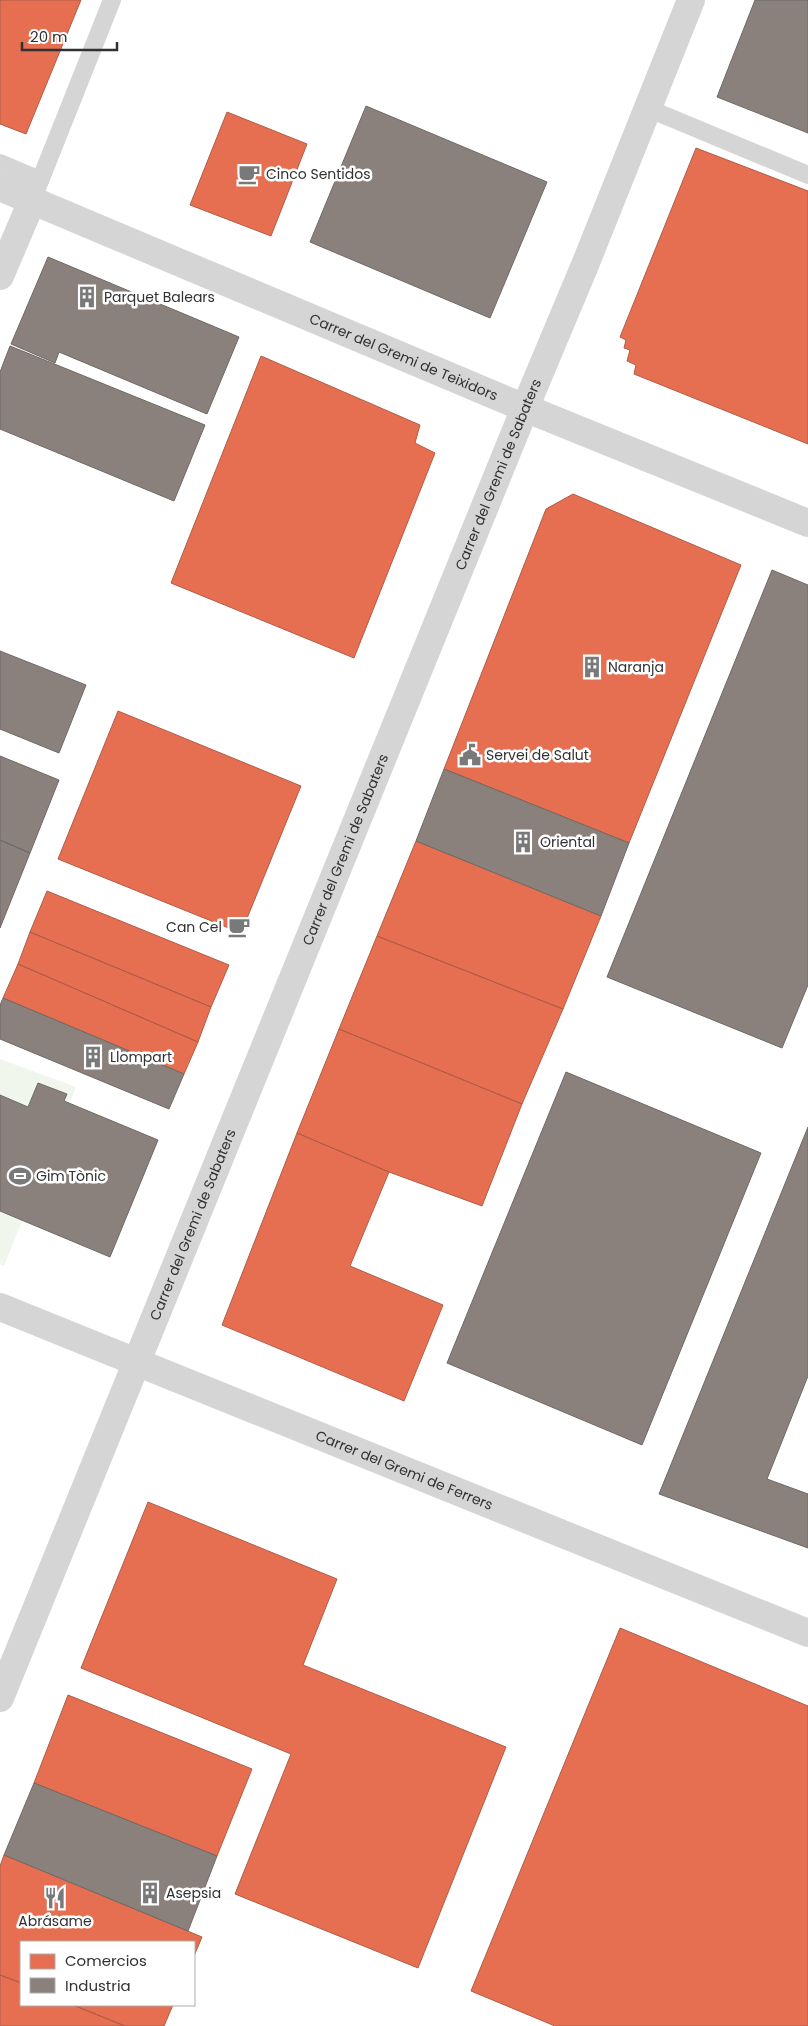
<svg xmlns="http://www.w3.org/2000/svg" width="808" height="2026" viewBox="0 0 808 2026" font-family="Poppins,sans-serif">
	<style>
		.garden { fill: #f1f6ed }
		.shops { fill: #e76f51; stroke: #b05c47 }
		.industry { fill: #8a817c; stroke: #6f6966 }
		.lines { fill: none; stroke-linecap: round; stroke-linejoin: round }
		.service { stroke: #d5d5d5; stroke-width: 18 }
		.minor { stroke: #d5d5d5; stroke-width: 28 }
		.labels { text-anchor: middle; stroke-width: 5; stroke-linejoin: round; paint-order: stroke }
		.poi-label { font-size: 14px; fill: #313131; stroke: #fff; text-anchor: start }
		.street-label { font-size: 14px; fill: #313131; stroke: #fff }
	</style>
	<rect width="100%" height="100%" fill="#fff"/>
	<!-- garden -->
	<path class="garden" d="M0,1059l76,28 -72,179 -4,-2z"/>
	<!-- shops -->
	<path class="shops" d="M0,0h81l-55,134 -26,-10z
		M227,112l80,32 -36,92 -81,-31z
		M696,148l112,43v253l-174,-70 2,-9 -9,-4 3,-11 -6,-2 2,-8 -6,-3z
		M261,356l159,69 -5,18 20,10 -81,205 -183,-75z
		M573,494l168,71 -112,278 -185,-74 102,-260z
		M118,711l183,75 -60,147 -183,-74z
		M416,841l185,75 -38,93 -186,-73z
		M47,891l182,74 -18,42 -181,-75z
		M30,932l181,75 -13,35 -180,-78z
		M377,936l186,73 -41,95 -183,-75z
		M18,964l180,78 -14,32 -181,-76z
		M339,1029l183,75 -40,102 -93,-34 -92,-39z
		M297,1133l92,39 -39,94 93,39 -39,96 -182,-76z
		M148,1502l189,77 -34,86 203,82 -88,221 -183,-74 56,-140 -210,-86z
		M620,1628l188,78v320h-253l-84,-35z
		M68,1695l184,74 -35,87 -183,-73z
		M4,1855l198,82 -8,19v-14h-173v41l-21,-8v-109z
		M0,1975l21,8v22h52l52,21h-125z
		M73,2005h100l-9,21h-39z"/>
	<!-- industry -->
	<path class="industry" d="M755,0h53v133l-91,-36z
		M366,106l181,76 -57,136 -180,-76z
		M48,257l191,80 -32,77 -148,-62 -4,11 -44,-19z
		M10,346l195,79 -31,76 -174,-72v-57z
		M772,570l36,15v400l-26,63 -175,-71z
		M0,651l86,34 -27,68 -59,-24z
		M0,756l59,24 -29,73 -30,-13z
		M444,769l185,74 -28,73 -185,-75z
		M0,840l30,13 -30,75z
		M3,998l181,76 -15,35 -169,-70v-34z
		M566,1072l195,81 -119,292 -195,-82z
		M38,1083l29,11 -3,7 94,39 -48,117 -110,-46v-116l28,12z
		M808,1127v249l-41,103 41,15v54l-149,-54z
		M34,1783l183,73 -29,75 -184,-76z"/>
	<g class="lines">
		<!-- service -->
		<path class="service" d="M647,108l161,67
			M0,163l40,17
			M32,201l80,-201"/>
		<!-- minor -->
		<g class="minor">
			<path id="s1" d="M0,187l525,221 283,115"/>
			<path d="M0,276l32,-75"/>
			<path id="s2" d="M0,1307l808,326"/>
			<path id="s3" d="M0,1698l525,-1290 60,-143 106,-265"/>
		</g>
	</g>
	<!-- icons -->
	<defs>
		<g id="cafe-bare" transform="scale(1.725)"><path d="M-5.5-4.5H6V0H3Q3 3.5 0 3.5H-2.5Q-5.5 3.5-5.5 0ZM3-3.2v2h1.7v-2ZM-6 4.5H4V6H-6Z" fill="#797979" stroke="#fff" stroke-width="2.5" paint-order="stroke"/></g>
		<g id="building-bare" transform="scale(1.725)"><path d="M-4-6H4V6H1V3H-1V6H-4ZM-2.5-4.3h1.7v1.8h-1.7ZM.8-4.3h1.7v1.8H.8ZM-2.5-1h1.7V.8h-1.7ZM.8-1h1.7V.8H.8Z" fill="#797979" stroke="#fff" stroke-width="2.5" paint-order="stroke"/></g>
		<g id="civic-bare" transform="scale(1.725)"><path d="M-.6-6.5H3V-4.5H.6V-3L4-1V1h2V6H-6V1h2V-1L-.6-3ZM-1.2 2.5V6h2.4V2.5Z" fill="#797979" stroke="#fff" stroke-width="2.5" paint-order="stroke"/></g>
		<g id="stadium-bare" transform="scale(1.725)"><path d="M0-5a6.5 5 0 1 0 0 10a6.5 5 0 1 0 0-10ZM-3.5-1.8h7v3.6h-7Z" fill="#797979" stroke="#fff" stroke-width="2.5" paint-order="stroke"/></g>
		<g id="restaurant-bare" transform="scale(1.725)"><path d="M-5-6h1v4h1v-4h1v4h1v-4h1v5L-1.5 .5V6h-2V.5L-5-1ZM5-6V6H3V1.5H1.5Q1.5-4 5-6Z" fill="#797979" stroke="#fff" stroke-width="2.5" paint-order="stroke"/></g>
	</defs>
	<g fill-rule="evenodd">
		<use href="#cafe-bare" x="249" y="174"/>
		<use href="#building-bare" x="87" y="297"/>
		<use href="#building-bare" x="592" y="667"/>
		<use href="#civic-bare" x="470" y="755"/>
		<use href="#building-bare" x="523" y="842"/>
		<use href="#cafe-bare" x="239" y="927"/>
		<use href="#building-bare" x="93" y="1057"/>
		<use href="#stadium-bare" x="20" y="1176"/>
		<use href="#building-bare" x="150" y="1893"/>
		<use href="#restaurant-bare" x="55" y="1898"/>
	</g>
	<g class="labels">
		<!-- poi labels -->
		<g class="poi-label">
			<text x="266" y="179">Cinco Sentidos</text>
			<text x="104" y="302">Parquet Balears</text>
			<text x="608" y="672">Naranja</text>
			<text x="486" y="760">Servei de Salut</text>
			<text x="540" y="847">Oriental</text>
			<text x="222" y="932" text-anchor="end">Can Cel</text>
			<text x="110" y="1062">Llompart</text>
			<text x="36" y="1181">Gim Tònic</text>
			<text x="166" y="1898">Asepsia</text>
			<text x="55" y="1926" text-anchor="middle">Abrásame</text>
		</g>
		<!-- street labels -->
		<g class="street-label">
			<text dy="5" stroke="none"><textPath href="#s1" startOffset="438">Carrer del Gremi de Teixidors</textPath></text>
			<text dy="5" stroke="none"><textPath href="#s3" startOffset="1321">Carrer del Gremi de Sabaters</textPath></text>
			<text dy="5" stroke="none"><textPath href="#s3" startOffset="916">Carrer del Gremi de Sabaters</textPath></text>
			<text dy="5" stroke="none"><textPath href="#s3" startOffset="511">Carrer del Gremi de Sabaters</textPath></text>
			<text dy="5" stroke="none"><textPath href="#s2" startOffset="436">Carrer del Gremi de Ferrers</textPath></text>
		</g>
	</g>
	<!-- legend -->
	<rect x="20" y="1941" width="175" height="65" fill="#ffffff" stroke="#adadad"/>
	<rect x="30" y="1954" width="25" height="15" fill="#e76f51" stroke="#adadad"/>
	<text x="65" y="1966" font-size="15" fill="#313131">Comercios</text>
	<rect x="30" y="1978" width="25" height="15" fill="#8a817c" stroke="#adadad"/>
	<text x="65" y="1991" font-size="15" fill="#313131">Industria</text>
	<!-- scale -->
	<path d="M22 42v8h95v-8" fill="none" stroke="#313131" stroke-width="2.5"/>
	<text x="30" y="42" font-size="15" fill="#313131" stroke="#ffffff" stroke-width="4" paint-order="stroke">20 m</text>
</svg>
